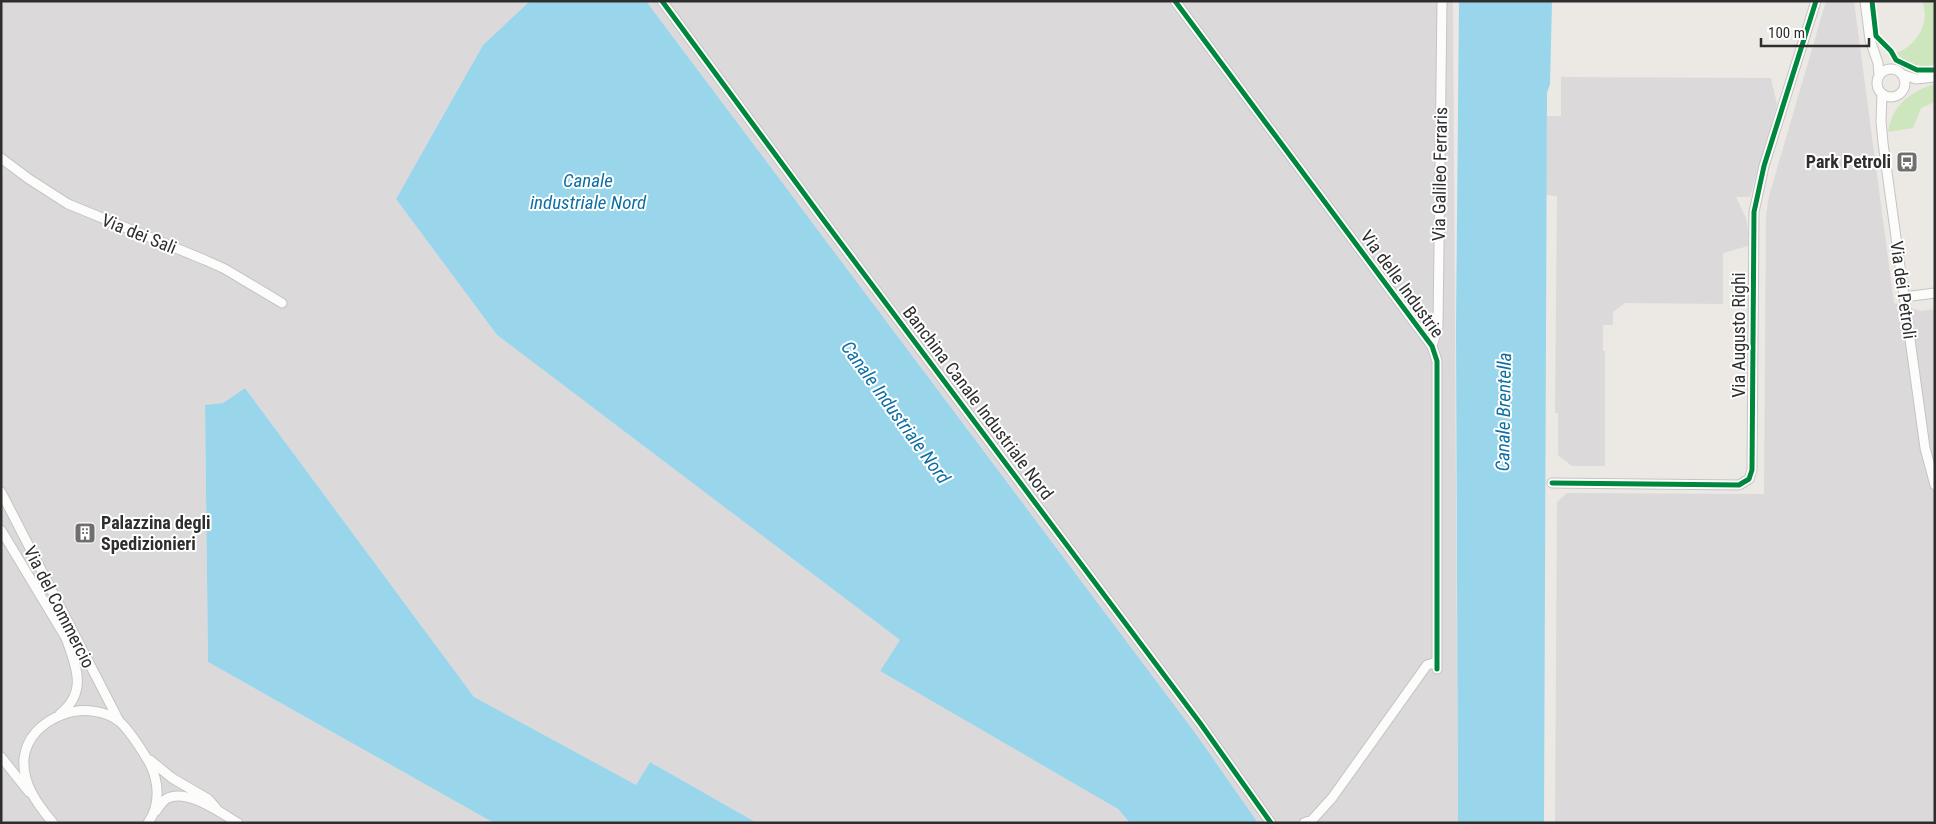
<svg xmlns="http://www.w3.org/2000/svg" width="1936" height="824" viewBox="0 0 1936 824" font-family="'Roboto Condensed',sans-serif">
	<style>
		.industrial { fill: #dcd9db }
		.green { fill: #cee6be }
		.water { fill: #99d6ec }
		.lines { fill: none; stroke-linecap: round; stroke-linejoin: round }
		.minor-casing { stroke: #c5c4c5; stroke-width: 11 }
		.minor { stroke: #fcfcfb; stroke-width: 9 }
		.cycleway-casing { stroke: #fff; stroke-width: 8 }
		.cycleway { stroke: #00873e; stroke-width: 5 }
		.labels { text-anchor: middle; stroke-width: 4; stroke-linejoin: round; paint-order: stroke }
		.poi-label { font-size: 18px; font-weight: bold; fill: #2e2e2e; stroke: #fff; text-anchor: end }
		.street-label { font-size: 18px; fill: #2e2e2e; stroke: #fff }
		.water-label { font-size: 19px; font-style: italic; fill: #0d6fa3; stroke: #fff }
	</style>
	<rect width="100%" height="100%" fill="#ece8e4"/>
	<!-- industrial -->
	<path class="industrial" d="M1,1h529l-47,44 -87,154 101,136 403,305 -20,31 238,138 12,14h-373l-107,-61 -14,24 -162,-89 -229,-309 -22,15 -18,2 3,257 286,161h-493z
		M646,1h807l5,822h-200l-62,-89z
		M1826,1h28l40,302 27,8 14,-2v514h-380l2,-321 10,-9 197,1 2,-279 3,-19z
		M1561,77l210,1 6,26 -27,93h-14l10,21 2,12v16l-25,7v51l-98,-1 -12,9v13h-10v26h2v115h-33l-14,-11v-42h-3l2,-217 -11,-1 1,-79h14z"/>
	<!-- green -->
	<path class="green" d="M1923,1h12v64c-18,2 -26,0 -39,-12 13,-4 25,-17 28,-31 2,-7 0,-14 -1,-21z
		M1935,84v18l-14,6 -8,20 -25,4c4,-26 22,-41 47,-48z"/>
	<!-- water -->
	<path class="water" d="M530,1h116l550,733 62,89h-128l-12,-14 -238,-138 20,-31 -403,-305 -101,-136 87,-154z
		M1459,1h93l-2,83 -3,9 -3,730h-86l-2,-495z
		M245,388l229,309 162,88 14,-23 107,61h-263l-286,-161 -3,-257 18,-2z"/>
	<g class="lines">
		<!-- minor casing -->
		<g class="minor-casing">
			<path id="minor" d="M662,1l163,221 375,501 71,100
				M1175,1l257,345 5,15v308
				M1865,1l5,39 8,23 1,12
				M1877 83a14 14 0 1 1 28 0a14 14 0 1 1-28 0Z
				M1904,75l12,4 19,-2
				M1882,94l-1,27 2,22 42,305 10,37
				M1,158l28,21 39,25 137,56 20,9 57,34
				M1904,297l31,-4
				M1432,346l6,-20 4,-325
				M1552,483l187,2 10,-6 3,-9 2,-258 10,-46 52,-165
				M1,492l118,229
				M1,530l65,108c10,28 22,54 -6,76
				M1,757l28,35
				M150,760l22,18 36,21 8,9
				M156,811c3,-4 6,-9 10,-12 20,-12 55,14 72,24
				M53,823c-15,-18 -31,-39 -29,-64 4,-42 64,-63 96,-37 11,10 21,27 29,40 10,19 12,43 -1,61
				M1304,823l8,-3 20,-22 95,-133 10,-3"/>
		</g>
		<!-- minor -->
		<use href="#minor" class="minor"/>
		<!-- cycleway casing -->
		<g class="cycleway-casing">
			<path id="cycleway" d="M662,1l163,221 375,501 71,100
				M1175,1l257,345 5,15v308
				M1872,1l4,35 15,15 5,9 21,10h18
				M1552,483l187,2 10,-6 3,-9 2,-258 10,-46 52,-165"/>
		</g>
		<!-- cycleway -->
		<use href="#cycleway" class="cycleway"/>
	</g>
	<!-- icons -->
	<defs>
		<g id="bus-square" transform="scale(1.125)"><rect x="-9" y="-9" width="18" height="18" rx="4" fill="#706f6e" stroke="#fff"/><path d="M-5-6H5V4H4V6H2V4H-2V6H-4V4H-5ZM-3.5-4V0h7V-4ZM-3.5 1.2v1.5H-2V1.2ZM2 1.2v1.5H3.5V1.2Z" fill="#fff"/></g>
		<g id="building-square" transform="scale(1.125)"><rect x="-9" y="-9" width="18" height="18" rx="4" fill="#706f6e" stroke="#fff"/><path d="M-4-6H4V6H1V3H-1V6H-4ZM-2.5-4.3h1.7v1.8h-1.7ZM.8-4.3h1.7v1.8H.8ZM-2.5-1h1.7V.8h-1.7ZM.8-1h1.7V.8H.8Z" fill="#fff"/></g>
	</defs>
	<g fill-rule="evenodd">
		<use href="#bus-square" x="1907" y="162"/>
		<use href="#building-square" x="85" y="533"/>
	</g>
	<g class="labels">
		<!-- poi labels -->
		<g class="poi-label">
			<text x="1891" y="168">Park Petroli</text>
			<text x="101" y="529" text-anchor="start">Palazzina degli<tspan x="101" dy="21">Spedizionieri</tspan></text>
		</g>
		<!-- street labels -->
		<g class="street-label">
			<text transform="translate(1440 174) rotate(-89)" y="6">Via Galileo Ferraris</text>
			<text transform="translate(139 234) rotate(22)" y="6">Via dei Sali</text>
			<text transform="translate(1402 284) rotate(54)" y="6">Via delle Industrie</text>
			<text transform="translate(1903 290) rotate(82)" y="6">Via dei Petroli</text>
			<text transform="translate(1739 335) rotate(-90)" y="6">Via Augusto Righi</text>
			<text transform="translate(978 403) rotate(53)" y="6">Banchina Canale Industriale Nord</text>
			<text transform="translate(59 607) rotate(63)" y="6">Via del Commercio</text>
		</g>
		<!-- water labels -->
		<g class="water-label">
			<text x="588" y="187">Canale<tspan x="588" dy="22">industriale Nord</tspan></text>
			<text transform="translate(896 412) rotate(54)" y="7">Canale Industriale Nord</text>
			<text transform="translate(1503 412) rotate(-89)" y="7">Canale Brentella</text>
		</g>
	</g>
	<!-- border -->
	<rect width="1936" height="824" fill="none" stroke="#2e2e2e" stroke-width="5"/>
	<!-- scale -->
	<path d="M1761 38v8h108v-8" fill="none" stroke="#2e2e2e" stroke-width="2.5"/>
	<text x="1768" y="38" font-size="15" fill="#2e2e2e" stroke="#ffffff" stroke-width="4" paint-order="stroke">100 m</text>
</svg>
